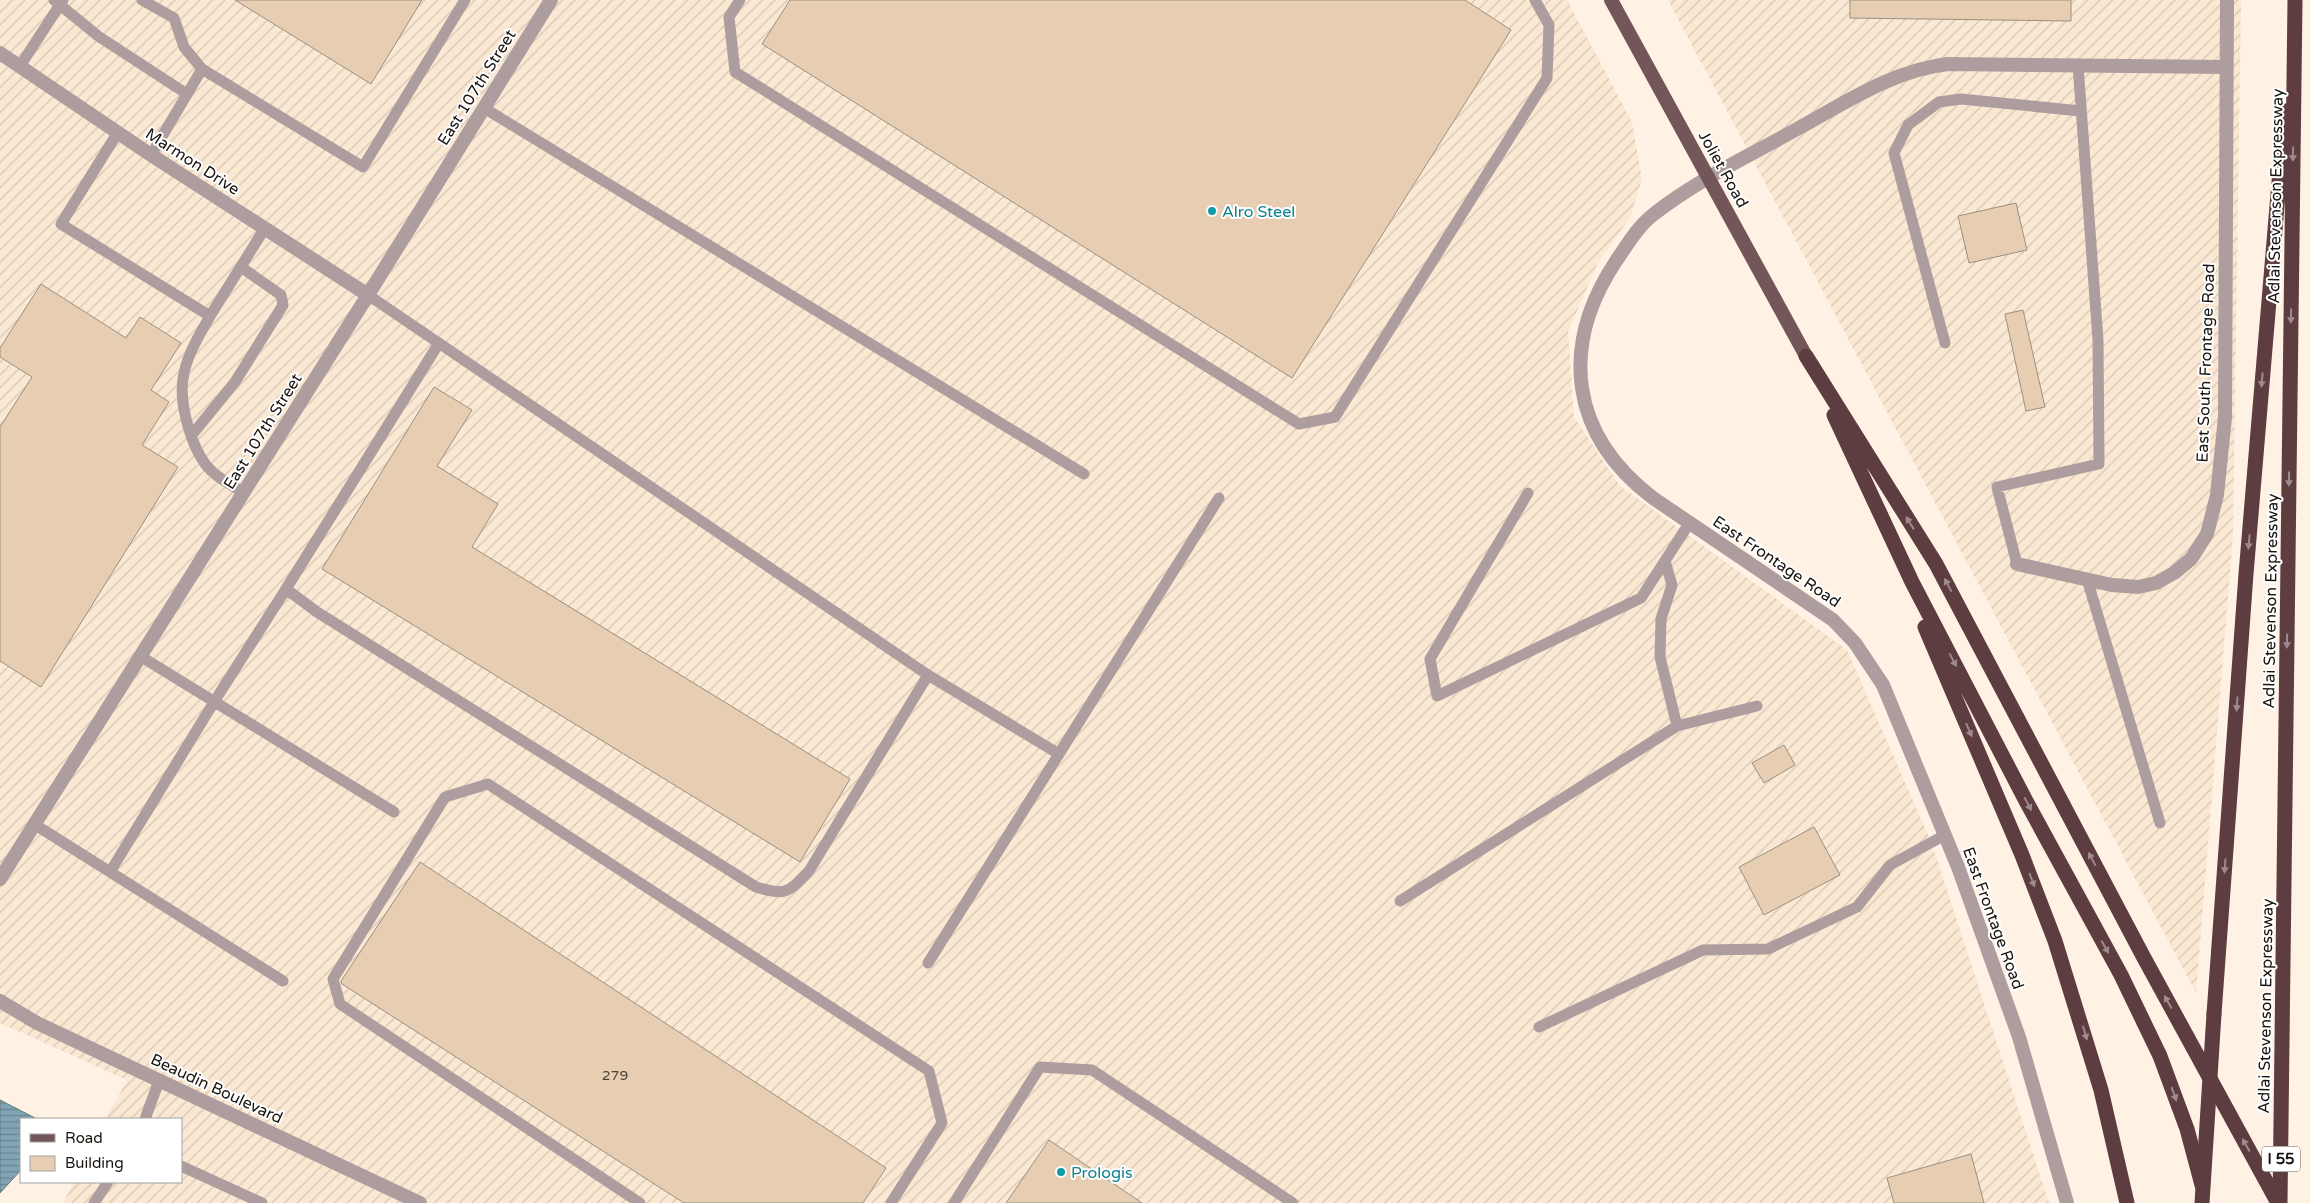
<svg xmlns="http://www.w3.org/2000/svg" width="2310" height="1203" viewBox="0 0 2310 1203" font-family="'Varela Round',sans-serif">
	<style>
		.industrial { fill: url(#industrial-furrows) }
		.water { fill: url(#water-rules); stroke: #627882 }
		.building { fill: #e7ceb3; stroke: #9b8f81 }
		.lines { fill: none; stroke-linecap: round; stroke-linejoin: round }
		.service { stroke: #ae9d9e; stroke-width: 11 }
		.minor { stroke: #ae9d9e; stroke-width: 14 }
		.primary { stroke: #735659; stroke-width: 14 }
		.motorway { stroke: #5e3d41; stroke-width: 15 }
		.motorway-bridge { stroke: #5e3d41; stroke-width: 15 }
		.oneway { fill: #9e8b8d }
		.culture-dot { fill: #0f9aa8; stroke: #fff; stroke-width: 2 }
		.labels { text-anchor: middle; stroke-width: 4; stroke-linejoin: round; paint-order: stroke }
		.number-label { font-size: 14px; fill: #4c4237 }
		.shield { fill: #fff; stroke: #5d5a56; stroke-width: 1 }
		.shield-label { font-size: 15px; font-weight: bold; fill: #18130e }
		.street-label { font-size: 16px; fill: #18130e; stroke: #fff }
		.culture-label { font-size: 16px; fill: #0d838f; stroke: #fff; text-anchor: start }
	</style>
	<defs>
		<pattern id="industrial-furrows" width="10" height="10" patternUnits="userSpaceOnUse" patternTransform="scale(1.25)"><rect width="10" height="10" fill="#fbe8d3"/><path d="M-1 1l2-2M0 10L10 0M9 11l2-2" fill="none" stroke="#d6c6b4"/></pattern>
		<pattern id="water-rules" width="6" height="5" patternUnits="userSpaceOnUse" patternTransform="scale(1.25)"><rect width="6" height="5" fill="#81a4b4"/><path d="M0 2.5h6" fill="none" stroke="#698491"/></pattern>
	</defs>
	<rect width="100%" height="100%" fill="#fff1e3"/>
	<!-- industrial -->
	<path class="industrial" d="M0,0h1567l65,122 10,57 -12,38 -33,48 -29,67 6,85 46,69 227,164 85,194 117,359h-1986l11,-21h107v-63h-75l21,-39 -127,-57z
		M1668,0h573l-8,534 -37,459z"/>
	<!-- water -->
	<path class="water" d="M0,1100l37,19h-16v51l-21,23z"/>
	<!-- building -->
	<path class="building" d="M235,0h187l-51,84z
		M790,0h675l46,30 -219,348 -530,-334z
		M1850,0h221v21l-221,-3z
		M2016,203l11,47 -58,13 -11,-47z
		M41,284l85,54 14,-21 41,26 -30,47 18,12 -27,43 36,22 -137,220 -41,-26v-234l32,-50 -32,-20v-9z
		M2023,310l22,97 -19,4 -21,-97z
		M434,387l38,23 -35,56 61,38 -26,43 378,232 -50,83 -478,-293z
		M1784,745l11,20 -31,18 -12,-20z
		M1814,827l26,48 -76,40 -25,-48z
		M420,862l466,306 -23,35h-179l-342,-219 -1,-3z
		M1049,1140l93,63h-136z
		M1971,1154l13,49h-90l-7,-25z"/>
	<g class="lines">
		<!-- service -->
		<path class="service" d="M54,0l44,36 89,58
			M142,0l32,18 10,29 18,22 -51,86
			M740,0l-11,17 6,55 564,352 36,-7 212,-339 2,-53 -14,-25
			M20,66l43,-66
			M202,69l161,98 102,-167
			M484,108l600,366
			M118,132l-57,92 149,92 55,-88
			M368,295l560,380 -119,196c-21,22 -23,25 -53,16l-439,-275 -31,-23 153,-246
			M210,316c-11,20 -24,40 -27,63 -4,27 10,78 32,95 8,7 19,12 29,19
			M1945,343l-51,-190 14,-28 31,-23 22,-3 120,12
			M191,436l44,-54 48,-77 -2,-10 -40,-28
			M1528,493l-98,166 7,37 204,-98 49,-76
			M1665,561l7,24 -11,34 -1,38 17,69
			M2017,564l-20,-77 102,-23 -1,-124 -20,-275
			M2087,579l73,244
			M140,656l254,156
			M928,675l131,79 160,-256
			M34,824l249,157
			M110,872l104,-170 72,-113
			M1400,901l277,-175 80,-20
			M928,963l131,-209
			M1539,1027l164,-77 65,-1 89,-42 33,-42 55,-30
			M145,1119l14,-38
			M181,1166l81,37
			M94,1203l14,-21
			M640,1203l-300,-199 -7,-25 112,-182 43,-13 441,287 13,52 -51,80
			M954,1203l86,-136 52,3 201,133"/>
		<!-- minor -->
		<path class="minor" d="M0,53l151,102 217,140
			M2017,564l95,21 26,2 18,-4 18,-10 17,-14 16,-25 10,-39 8,-78 2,-417
			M0,879l368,-584 183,-295
			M0,1001l37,22 383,180
			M2067,1203l-48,-166 -61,-170 -75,-182 -28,-42 -22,-23 -180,-122c-83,-63 -94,-151 -37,-237 11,-16 22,-35 38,-47 43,-34 95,-58 143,-85 48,-26 96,-59 151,-65l278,3"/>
		<!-- primary -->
		<path class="primary" d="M1611,0l195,356"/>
		<!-- motorway -->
		<path class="motorway" d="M1806,356l130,208 207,392 135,247
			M1834,415l78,167 114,219 95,174 39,81 27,73 15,56
			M1925,627l97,228 33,86 46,149 26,113
			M2214,1014l32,-440 39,-463
			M2280,1203l15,-1203"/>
		<!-- motorway-bridge -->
		<path class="motorway-bridge" d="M2202,1203l12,-189"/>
	</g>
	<!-- one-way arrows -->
	<defs><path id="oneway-solid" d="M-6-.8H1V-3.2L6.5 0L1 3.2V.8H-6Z" transform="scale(1.25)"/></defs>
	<g class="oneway">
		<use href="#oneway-solid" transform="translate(2293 154) rotate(91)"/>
		<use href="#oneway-solid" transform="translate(2291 316) rotate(91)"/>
		<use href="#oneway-solid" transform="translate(2262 380) rotate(95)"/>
		<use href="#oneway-solid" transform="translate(2289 479) rotate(91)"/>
		<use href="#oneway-solid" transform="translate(1910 523) rotate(-122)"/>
		<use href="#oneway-solid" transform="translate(2249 542) rotate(95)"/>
		<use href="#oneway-solid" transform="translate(1948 585) rotate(-118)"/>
		<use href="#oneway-solid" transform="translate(2287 641) rotate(91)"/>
		<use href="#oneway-solid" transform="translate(1953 660) rotate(62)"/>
		<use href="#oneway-solid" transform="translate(2237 704) rotate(94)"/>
		<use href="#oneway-solid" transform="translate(1969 730) rotate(67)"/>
		<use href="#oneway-solid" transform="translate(2028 804) rotate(62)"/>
		<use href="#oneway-solid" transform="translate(2092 859) rotate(-118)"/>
		<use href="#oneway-solid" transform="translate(2225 866) rotate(94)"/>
		<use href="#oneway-solid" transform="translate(2032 880) rotate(69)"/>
		<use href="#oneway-solid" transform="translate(2105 947) rotate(61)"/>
		<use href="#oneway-solid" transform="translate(2168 1002) rotate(-119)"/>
		<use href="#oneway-solid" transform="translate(2085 1033) rotate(74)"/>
		<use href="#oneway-solid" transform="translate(2174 1094) rotate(70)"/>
		<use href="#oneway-solid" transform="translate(2246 1145) rotate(-119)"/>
	</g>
	<!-- markers -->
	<g class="culture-dot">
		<circle cx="1212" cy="211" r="5"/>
		<circle cx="1061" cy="1172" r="5"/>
	</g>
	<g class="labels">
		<!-- number labels -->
		<g class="number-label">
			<text x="615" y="1080">279</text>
		</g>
		<!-- shield labels -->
		<rect class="shield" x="2262" y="1146.5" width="38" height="25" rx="4"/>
		<g class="shield-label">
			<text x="2281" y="1164">I 55</text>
		</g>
		<!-- street labels -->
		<g class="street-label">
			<text transform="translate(476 87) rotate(-58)" y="6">East 107th Street</text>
			<text transform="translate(193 161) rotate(33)" y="6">Marmon Drive</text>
			<text transform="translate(1724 169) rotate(61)" y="6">Joliet Road</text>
			<text transform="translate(2275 196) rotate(-89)" y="6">Adlai Stevenson Expressway</text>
			<text transform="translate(2205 363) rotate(-88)" y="6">East South Frontage Road</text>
			<text transform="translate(262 431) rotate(-58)" y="6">East 107th Street</text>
			<text transform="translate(1777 561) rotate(34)" y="6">East Frontage Road</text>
			<text transform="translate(2270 601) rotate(-89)" y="6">Adlai Stevenson Expressway</text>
			<text transform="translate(1994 918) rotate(70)" y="6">East Frontage Road</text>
			<text transform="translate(2265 1006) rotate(-89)" y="6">Adlai Stevenson Expressway</text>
			<text transform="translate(217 1088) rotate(25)" y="6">Beaudin Boulevard</text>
		</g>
		<!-- culture labels -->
		<g class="culture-label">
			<text x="1222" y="217">Alro Steel</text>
			<text x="1071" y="1178">Prologis</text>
		</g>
	</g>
	<!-- legend -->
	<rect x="20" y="1118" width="162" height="65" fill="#ffffff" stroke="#a3a19f"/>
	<rect x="30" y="1134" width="25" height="8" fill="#735659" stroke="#a3a19f"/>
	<text x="65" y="1143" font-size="15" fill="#18130e">Road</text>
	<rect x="30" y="1156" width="25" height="15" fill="#e7ceb3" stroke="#a3a19f"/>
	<text x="65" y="1168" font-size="15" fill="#18130e">Building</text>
</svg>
